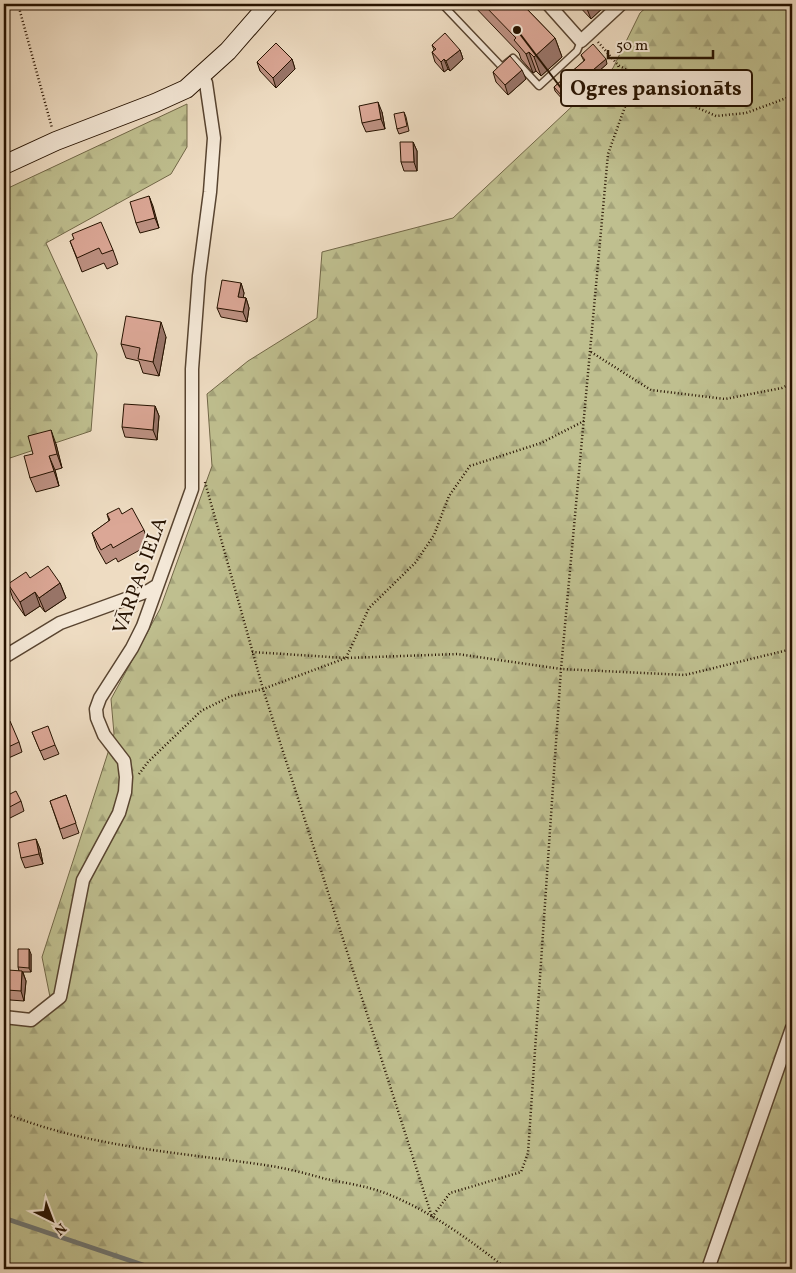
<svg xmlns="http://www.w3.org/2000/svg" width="796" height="1273" viewBox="0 0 796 1273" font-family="Vollkorn,serif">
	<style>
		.forest { fill: url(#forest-firs); stroke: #726848 }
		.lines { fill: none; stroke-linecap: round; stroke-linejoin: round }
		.stream { stroke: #6f7673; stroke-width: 4.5 }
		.service-casing { stroke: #584430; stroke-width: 9 }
		.minor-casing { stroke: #584430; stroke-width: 15 }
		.secondary-casing { stroke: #261200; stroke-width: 20 }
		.path { stroke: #261200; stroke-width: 2.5; stroke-dasharray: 1 2.5; stroke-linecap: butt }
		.service { stroke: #f4e8d7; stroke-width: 6 }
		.minor { stroke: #f4e8d7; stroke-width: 12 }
		.secondary { stroke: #f4e8d7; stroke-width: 18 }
		.wall { fill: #bc9081; stroke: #261200 }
		.shaded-wall { fill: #997569; stroke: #261200 }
		.building { fill: #dba796; stroke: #261200 }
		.labels { text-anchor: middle; stroke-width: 4; stroke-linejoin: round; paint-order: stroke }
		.street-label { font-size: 20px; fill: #261200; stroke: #f4e8d7 }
		.leader { fill: none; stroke: #261200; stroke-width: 2 }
		.callout-dot { fill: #261200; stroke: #f4e8d7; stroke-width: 2 }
		.callout { fill: #f4e8d7; stroke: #261200; stroke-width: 2 }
		.callout-label { font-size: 21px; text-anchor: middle; font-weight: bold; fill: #261200 }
	</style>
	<defs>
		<pattern id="forest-firs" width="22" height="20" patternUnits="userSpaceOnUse" patternTransform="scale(1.25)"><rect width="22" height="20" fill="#bfbf8f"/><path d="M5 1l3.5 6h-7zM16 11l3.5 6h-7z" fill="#a4a37a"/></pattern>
	</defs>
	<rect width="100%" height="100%" fill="#eedcc2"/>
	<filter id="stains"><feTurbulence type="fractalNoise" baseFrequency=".004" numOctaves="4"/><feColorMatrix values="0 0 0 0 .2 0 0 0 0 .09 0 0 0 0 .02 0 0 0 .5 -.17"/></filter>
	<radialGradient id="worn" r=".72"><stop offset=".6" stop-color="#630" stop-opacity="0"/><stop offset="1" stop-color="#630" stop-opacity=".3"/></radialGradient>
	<!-- forest -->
	<path class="forest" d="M650,4h142v1265h-788v-247l48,-15 -10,-50 72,-223 -3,-35 49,-90 52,-143 -5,-72 41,-33 69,-43 5,-66 131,-34 160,-150 27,-55z
		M187,104v43l-16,27 -125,69 51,111 -6,77 -87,29v-270z"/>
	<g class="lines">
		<!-- stream -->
		<path class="stream" d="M4,1218l151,51"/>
		<!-- service casing -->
		<g class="service-casing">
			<path id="service" d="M442,4l60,63 11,-9 26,28 38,-35 4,-10"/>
		</g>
		<!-- minor casing -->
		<g class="minor-casing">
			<path id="minor" d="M548,4l33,37 40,-37
				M4,657l56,-34 88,-32 8,-5
				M4,1017l27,3 29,-23 23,-117 36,-67 6,-21 1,-15 -2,-16 -20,-26 -7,-17 -1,-9 4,-11 32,-50 11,-22 49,-137v-120l7,-93 11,-84 4,-54 -8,-55 -4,-7
				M708,1269l84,-241"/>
		</g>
		<!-- secondary casing -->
		<g class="secondary-casing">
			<path id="secondary" d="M4,165l52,-24 99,-38 31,-14 42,-38 41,-47"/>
		</g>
		<!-- path -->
		<path class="path" d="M18,4l34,124
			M598,42l20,23 69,38 29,13 30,-3 46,-17
			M591,352l60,38 74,9 57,-11 10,-5
			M205,482l58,207 169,528
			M252,652l94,6 23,-50 47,-46 18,-27 15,-39 21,-30 71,-23 43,-22
			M139,774l9,-12 53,-51 30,-15 32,-7 83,-31 111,-4 104,15 124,6 107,-26
			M4,1113c87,35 175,39 267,53 18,3 37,8 55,13 19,4 41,7 59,14 44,17 85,47 122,76
			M432,1217l18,-24 71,-21 7,-19 33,-484 47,-515 19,-53 -9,-36"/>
		<!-- service -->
		<use href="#service" class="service"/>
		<!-- minor -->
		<use href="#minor" class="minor"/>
		<!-- secondary -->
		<use href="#secondary" class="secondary"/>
	</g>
	<!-- wall -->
	<path class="wall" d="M472,4h50l33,34 7,19 -21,19 -5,-5 -3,2 -12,-14 -2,-6z
		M577,4h30l-16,15z
		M432,45l28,5 3,9 -13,12 -2,-2 -4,3 -9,-10 -3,-10 2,-2z
		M581,55l26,9 -43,37 -9,-10 -1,-4 30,-26z
		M292,59l3,10 -19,19 -16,-17 -3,-9z
		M493,72l33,7 -18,16 -12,-13z
		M382,112l3,17 -19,3 -4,-9z
		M404,112l2,5 3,14 -10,3 -2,-5z
		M413,142l4,9v20h-13l-3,-9z
		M149,196l10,32 -19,5 -4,-10z
		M70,241l43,9 5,14 -11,5 -3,-6 -22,9z
		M241,283l3,10 -1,4 3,1 3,10 -2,14 -26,-5 -4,-9z
		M166,337l-7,39 -16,-3 -4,-12 -13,-3 -5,-14z
		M155,406l4,10 -2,24 -32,-3 -3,-10z
		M56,444l6,24 -7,2 4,16 -23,6 -6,-14 3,-24z
		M107,514h15l22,16 5,15 -31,17 -2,-4 -10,6 -9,-16 -5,-15 17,-12z
		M30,578l30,5 6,15 -21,14 -5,-6 -15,10 -12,-17 -5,-15z
		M4,724l15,18 3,10 -18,8z
		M32,732l23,13 4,9 -15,6z
		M66,795l13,38 -16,6 -13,-38z
		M4,797l17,4 3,10 -20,10z
		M36,839l4,10 3,15 -18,4 -4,-10z
		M31,954v18h-8l3,9 -2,20 -14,-1 -3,-10 12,-19 -1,-4z"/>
	<!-- shaded-wall -->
	<path class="shaded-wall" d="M585,4h22l-16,15z
		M555,38l7,19 -21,19 -7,-19z
		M460,50l3,9 -13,12 -4,-10z
		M529,52l7,19 -3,2 -7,-19z
		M292,59l3,10 -19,19 -3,-10z
		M444,59l4,10 -4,3 -3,-10z
		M606,59l1,5 -43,37 -2,-5z
		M522,70l4,9 -18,16 -3,-10z
		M378,102l4,10 3,17 -4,-10z
		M413,142l4,9v20l-3,-9z
		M149,196l4,10 6,22 -4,-10z
		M241,283l3,10 -2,13 -4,-9z
		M246,298l3,10 -2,14 -4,-10z
		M161,322l5,15 -7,39 -6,-14z
		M155,406l4,10 -2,24 -4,-10z
		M51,430l5,14 6,24 -5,-14z
		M49,456l6,14 4,16z
		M60,583l6,15 -21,14 -6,-14z
		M35,592l5,14 -15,10 -5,-14z
		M36,839l4,10 3,15 -4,-10z
		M29,949l2,5v18l-2,-4z
		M22,971l4,10 -2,20 -3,-10z"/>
	<!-- building -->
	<path class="building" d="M483,4h39l33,34 -21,19 -5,-5 -3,2 -12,-14 2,-2z
		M445,33l15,17 -14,11 -2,-2 -3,3 -9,-10 4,-3 -4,-4z
		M276,43l16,16 -19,19 -16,-16z
		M593,44l13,15 -44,37 -8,-9 31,-27 -4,-5z
		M510,56l12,14 -17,15 -12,-13z
		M378,102l3,17 -19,4 -3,-17z
		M404,112l3,14 -10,3 -3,-15z
		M400,142h13l1,20h-13z
		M149,196l6,22 -19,5 -6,-21z
		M101,222l12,28 -11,4 -3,-6 -22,10 -7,-17 4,-2 -2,-5z
		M222,280l19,3 -3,14 8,1 -3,14 -26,-4z
		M126,316l35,6 -8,40 -15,-3 2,-11 -19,-4z
		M124,404l31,2 -2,24 -31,-3z
		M51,430l6,24 -8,2 5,15 -24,7 -6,-22 9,-2 -5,-18z
		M119,508l3,6 10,-6 12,22 -31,18 -2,-4 -10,6 -9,-17 18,-13 -3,-6z
		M48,566l12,17 -21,15 -4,-6 -15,10 -12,-18 18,-12 4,6z
		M10,721l9,21 -15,7v-25z
		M48,726l7,19 -15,6 -8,-19z
		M16,791l5,10 -17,9v-13z
		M66,795l10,28 -16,6 -10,-28z
		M36,839l3,15 -18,4 -3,-15z
		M18,949h11v19l-11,-1z
		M8,970l14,1 -1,20 -14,-1z"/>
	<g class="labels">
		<!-- street labels -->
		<g class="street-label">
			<text transform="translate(139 575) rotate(-70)" y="7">VĀRPAS IELA</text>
		</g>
	</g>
	<!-- callouts -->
	<path class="leader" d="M517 30L561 88"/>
	<circle class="callout-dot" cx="517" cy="30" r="5"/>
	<rect class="callout" x="561" y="70" width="191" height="36" rx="5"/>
	<g class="callout-label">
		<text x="656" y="95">Ogres pansionāts</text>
	</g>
	<!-- margin -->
	<rect width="796" height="1273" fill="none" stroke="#eedcc2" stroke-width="20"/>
	<rect x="5" y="5" width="786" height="1263" fill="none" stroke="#261200" stroke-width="2.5"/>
	<rect x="10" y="10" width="776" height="1253" fill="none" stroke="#261200"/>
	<!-- north arrow -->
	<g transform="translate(52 1220) rotate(138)" stroke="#f4e8d7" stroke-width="4" paint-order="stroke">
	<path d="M0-4L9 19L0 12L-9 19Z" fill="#261200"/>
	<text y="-8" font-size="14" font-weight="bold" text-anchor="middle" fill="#261200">N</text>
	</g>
	<!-- scale -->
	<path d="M608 50v8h105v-8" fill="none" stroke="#261200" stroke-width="2.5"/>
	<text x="616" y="50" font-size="15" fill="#261200" stroke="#f4e8d7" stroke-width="4" paint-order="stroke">50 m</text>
	<rect width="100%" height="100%" filter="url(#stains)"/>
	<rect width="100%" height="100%" fill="url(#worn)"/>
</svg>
